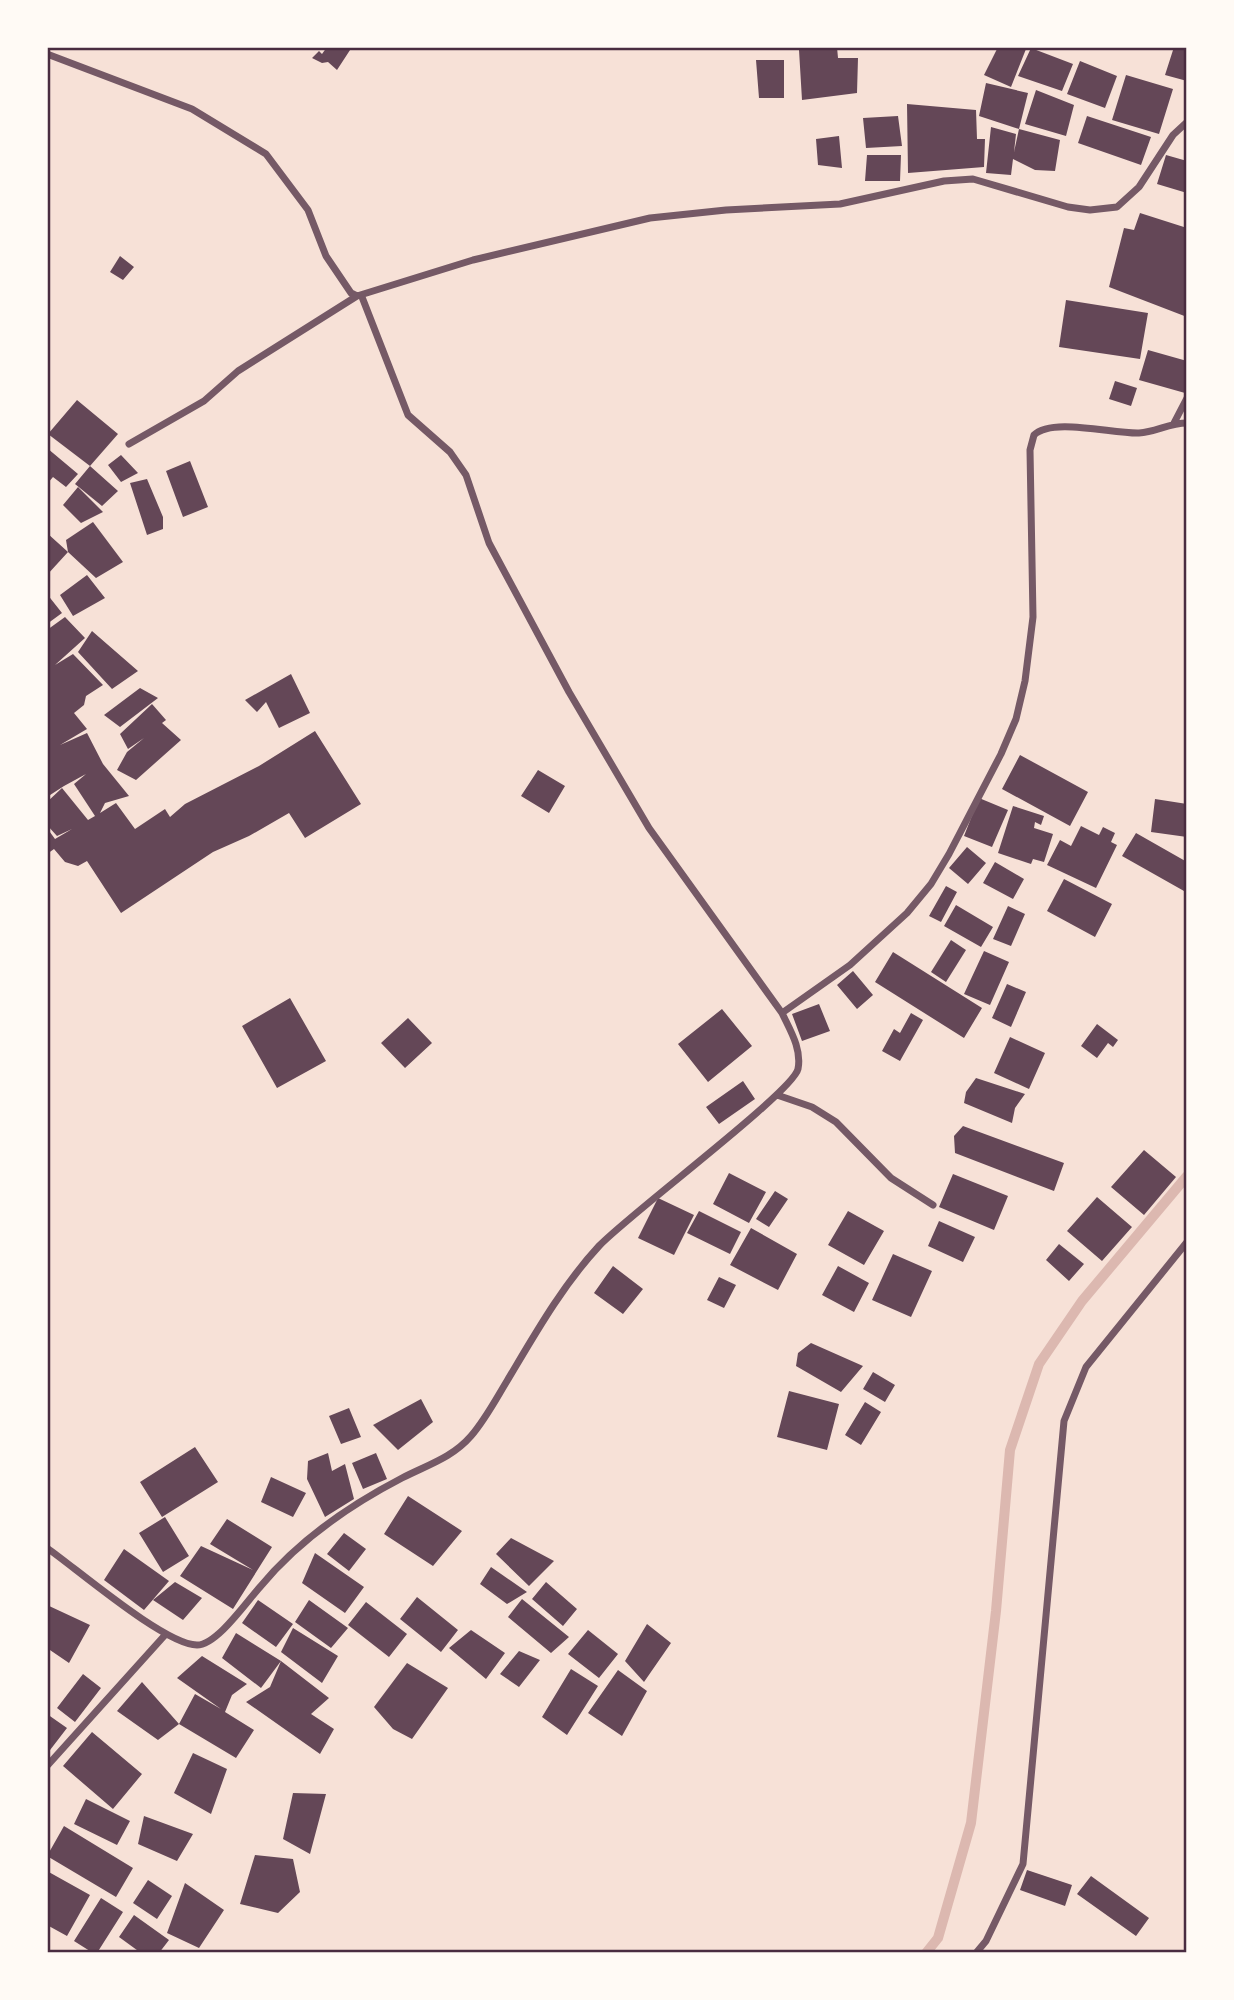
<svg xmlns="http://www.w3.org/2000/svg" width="1234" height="2000" viewBox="0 0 1234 2000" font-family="'Open Sans',sans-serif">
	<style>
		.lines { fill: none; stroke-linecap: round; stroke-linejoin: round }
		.stream { stroke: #dcb8b0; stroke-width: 10 }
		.building { fill: #644757 }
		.minor { stroke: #755966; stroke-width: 7 }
		.neatline { fill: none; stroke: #4a2c40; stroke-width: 2.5 }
	</style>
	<rect width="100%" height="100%" fill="#f7e1d7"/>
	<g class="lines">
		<!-- stream -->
		<path class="stream" d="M926,1953l12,-15 33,-115 25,-212 14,-161 29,-86 43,-63 105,-125"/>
	</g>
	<!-- building -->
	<path class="building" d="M327,47h25l-15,23 -9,-8 -6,1 -10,-5 7,-7 3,3z
		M837,47l1,11h20l-1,35 -55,7 -3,-50z
		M998,47l28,2 -15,38 -27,-12z
		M1174,47h13v34l-22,-6z
		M1031,48l42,16 -11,27 -44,-15z
		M756,60h28v38h-25z
		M1080,61l37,15 -12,32 -38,-14z
		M1126,75l47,14 -14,45 -47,-14z
		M986,83l42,10 -9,36 -40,-13z
		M1036,90l38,15 -8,31 -41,-12z
		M907,104l69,6 1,29h8l-1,28 -76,6z
		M898,116l4,30 -36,2 -3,-30z
		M1087,116l64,21 -10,28 -63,-22z
		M991,127l25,7 -2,18 5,-23 41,11 -5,31 -20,-1 -22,-11 -2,16 -25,-2z
		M839,136l3,32 -24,-3 -2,-26z
		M867,155h34l-1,26h-35z
		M1166,155l21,6v32l-30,-9z
		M1140,213l47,15v89l-78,-30 15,-59 10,2z
		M120,256l14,11 -11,13 -13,-8z
		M1066,300l82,13 -8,46 -81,-12z
		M1148,350l39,11 -2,32 -46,-13z
		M1115,381l22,7 -6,18 -22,-7z
		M77,400l41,34 -28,32 -42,-32z
		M47,448l31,26 -12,13 -13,-10 -6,7z
		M121,455l17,18 -17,9 -13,-17z
		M190,461l18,46 -25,10 -17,-46z
		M90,466l28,25 -16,15 -27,-22z
		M147,479l16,38v12l-16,6 -17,-52z
		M78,487l25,25 -22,11 -18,-18z
		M93,522l30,40 -27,16 -28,-26 -2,-12z
		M47,533l21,19 -21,23z
		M87,575l18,23 -32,18 -13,-21z
		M47,594l15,19 -15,11z
		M65,617l20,21 -30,27 18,-11 30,31 -17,11 -2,9 -10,8 13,16 -27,16 27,-12 16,31 26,32 -24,7 -5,10 16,-10 19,26 30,-20 5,8 15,-13 74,-38 56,-35 46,73 -56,34 -16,-25 -40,23 -36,16 -92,61 -34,-52 -9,5 -13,-4 -11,-13 -7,5v-26l8,11 17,-10 -15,7 -10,-11v-23l15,-14 26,32 7,-4 -21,-32 12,-10 -22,12 -17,11v-167z
		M92,631l46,40 -26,18 -34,-37z
		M291,674l19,39 -31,15 -13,-26 -9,10 -12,-12z
		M140,688l18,10 -38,29 -16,-12z
		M152,704l14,16 -4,3 19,17 -45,40 -19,-10 10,-18 17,-14 -16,11 -8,-15z
		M1020,755l68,37 -18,34 -68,-37z
		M538,770l27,16 -16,27 -28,-17z
		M979,798l29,12 -16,37 -28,-11z
		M1155,799l32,5v33l-36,-5z
		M1013,806l31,10 -3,9 -6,-3 -1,6 19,6 -9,28 -11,-3 -2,5 -33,-11z
		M1081,826l18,9 4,-8 12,6 -4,9 6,3 -21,43 -49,-23 13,-25 11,6z
		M1136,833l51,29v24l-3,5 -62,-35z
		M967,847l19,16 -18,21 -19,-16z
		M995,862l29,17 -11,20 -30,-16z
		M1064,879l48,25 -17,33 -48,-26z
		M946,886l11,6 -16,30 -12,-6z
		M956,905l37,22 -12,20 -37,-21z
		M1008,906l17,8 -14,32 -18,-7z
		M951,940l15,10 -20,32 -15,-10z
		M984,951l25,11 -19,43 -26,-11z
		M893,952l89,56 -18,30 -89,-56z
		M853,971l20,24 -16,14 -20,-24z
		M1007,984l19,8 -15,35 -19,-9z
		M290,998l36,63 -49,27 -35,-62z
		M819,1004l11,27 -28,10 -10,-27z
		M722,1009l30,37 -44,36 -30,-38z
		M911,1013l12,7 -23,41 -18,-10 12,-22 6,4z
		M408,1018l24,25 -27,25 -24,-25z
		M1097,1024l21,16 -5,7 -5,-4 -11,15 -16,-12z
		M1010,1037l35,16 -16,36 -35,-16z
		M976,1078l49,16 -10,14 -3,15 -48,-20 2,-11z
		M743,1081l12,18 -36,25 -13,-17z
		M963,1126l101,37 -10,28 -99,-38 -1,-17z
		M1144,1150l32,27 -32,38 -33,-28z
		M729,1173l37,19 -17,31 -36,-19z
		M953,1174l55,22 -14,34 -55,-23z
		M775,1191l13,8 -19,28 -13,-8z
		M1097,1197l35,30 -30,34 -35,-30z
		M658,1198l36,17 -20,40 -36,-17z
		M699,1211l42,21 -11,22 -43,-21z
		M848,1211l36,20 -20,34 -36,-20z
		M939,1221l36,16 -12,25 -35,-16z
		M751,1228l46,26 -19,36 -48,-25z
		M1059,1244l25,20 -15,17 -23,-21z
		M893,1254l39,17 -21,46 -39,-17z
		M613,1266l30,23 -20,25 -29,-21z
		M838,1266l31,17 -15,29 -32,-17z
		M719,1277l17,8 -12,23 -17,-8z
		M811,1343l52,23 -22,26 -45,-26 2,-13z
		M873,1372l22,13 -10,17 -22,-13z
		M789,1391l50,13 -12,46 -50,-13z
		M421,1399l12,23 -35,28 -25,-25z
		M865,1402l16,10 -20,33 -16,-10z
		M349,1408l12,29 -20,7 -12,-28z
		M195,1447l23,35 -56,35 -22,-35z
		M328,1453l4,18 13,-7 9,35 -29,18 -18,-38 1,-18z
		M376,1453l11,26 -24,10 -11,-26z
		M271,1477l35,16 -13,24 -32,-15z
		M408,1496l54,35 -29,35 -49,-32z
		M165,1517l24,39 -26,16 -24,-39z
		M227,1519l45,28 -39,62 -53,-33 21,-30 52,24 -43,-26z
		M344,1533l22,16 -17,22 -22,-17z
		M511,1538l43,23 -25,25 -33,-32z
		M124,1549l45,32 -25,29 -40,-30z
		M315,1553l49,34 -19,26 -43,-30z
		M491,1567l36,25 -20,12 -27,-20z
		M175,1582l27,16 -19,22 -30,-20z
		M546,1582l31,27 -14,17 -31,-27z
		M417,1597l41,33 -17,22 -41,-33z
		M522,1599l47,38 -18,16 -43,-36z
		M258,1600l35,24 -17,23 -34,-24z
		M309,1600l39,28 -17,20 -36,-26z
		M366,1602l41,32 -18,23 -41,-32z
		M47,1605l43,20 -21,38 -22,-15z
		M647,1624l24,19 -27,39 -19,-21z
		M293,1628l45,28 -16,27 -41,-31z
		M471,1630l34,23 -19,26 -37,-31z
		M588,1630l30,24 -19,24 -31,-24z
		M236,1633l45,28 -20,27 -39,-30z
		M519,1651l21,9 -21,27 -19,-13z
		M202,1656l45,28 -15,11 -7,17 29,18 -18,28 -57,-34 16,-30 26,15 -44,-31z
		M281,1661l48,37 -18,16 23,15 -14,25 -74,-52 24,-15z
		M407,1663l41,25 -36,51 -19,-10 -19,-22z
		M571,1669l27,17 -31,49 -25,-18z
		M618,1670l29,21 -25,45 -34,-23z
		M83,1674l18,14 -26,34 -18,-14z
		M142,1682l37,42 -21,16 -41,-29z
		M47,1714l20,14 -20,26z
		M92,1732l50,42 -29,35 -50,-43z
		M193,1753l34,16 -16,45 -37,-21z
		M293,1793l33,1 -16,60 -27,-15z
		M86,1799l44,22 -13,24 -43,-21z
		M144,1816l49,18 -16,27 -39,-17z
		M64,1826l69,42 -17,29 -69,-41z
		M255,1855l38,4 7,33 -22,21 -38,-9z
		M1027,1870l45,15 -7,21 -45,-16z
		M47,1871l43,24 -23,41 -20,-11z
		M1091,1876l58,42 -13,18 -59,-42z
		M148,1880l24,16 -15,23 -24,-16z
		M185,1883l39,27 -25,38 -32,-15z
		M101,1898l22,14 -26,41h-4l-19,-12z
		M134,1915l35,25 -10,13h-18l-22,-16z"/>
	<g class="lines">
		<!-- minor -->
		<path class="minor" d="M47,54l145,55 74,45 42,56 18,46 25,37 6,3 116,-36 177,-42 76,-8 114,-6 104,-23 29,-2 95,28 22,3 27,-3 22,-20 34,-52 14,-13
			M362,297l46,118 42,37 16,23 23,68 80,149 80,136 133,185 68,-48 57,-52 24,-29 18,-30 52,-100 15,-35 9,-38 8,-64 -3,-167 4,-15c18,-18 79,-1 105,-2 17,-1 30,-10 48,-10
			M1174,423l13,-25
			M129,444l75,-43 34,-30 119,-75
			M777,1095l35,12 24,15 55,56 42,27
			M47,1548c30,21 118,97 150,97 20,0 50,-44 63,-58 37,-45 90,-82 142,-109 25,-13 50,-20 69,-42 14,-16 25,-37 36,-55 28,-47 55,-95 92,-135 29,-31 194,-154 199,-177 4,-20 -8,-39 -16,-56
			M47,1766l118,-131
			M976,1953l10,-12 37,-77 41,-443 22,-54 101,-125"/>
	</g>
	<!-- border -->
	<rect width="1234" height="2000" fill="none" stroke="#fffaf5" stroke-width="98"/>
	<rect x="49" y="49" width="1136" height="1902" class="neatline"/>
</svg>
